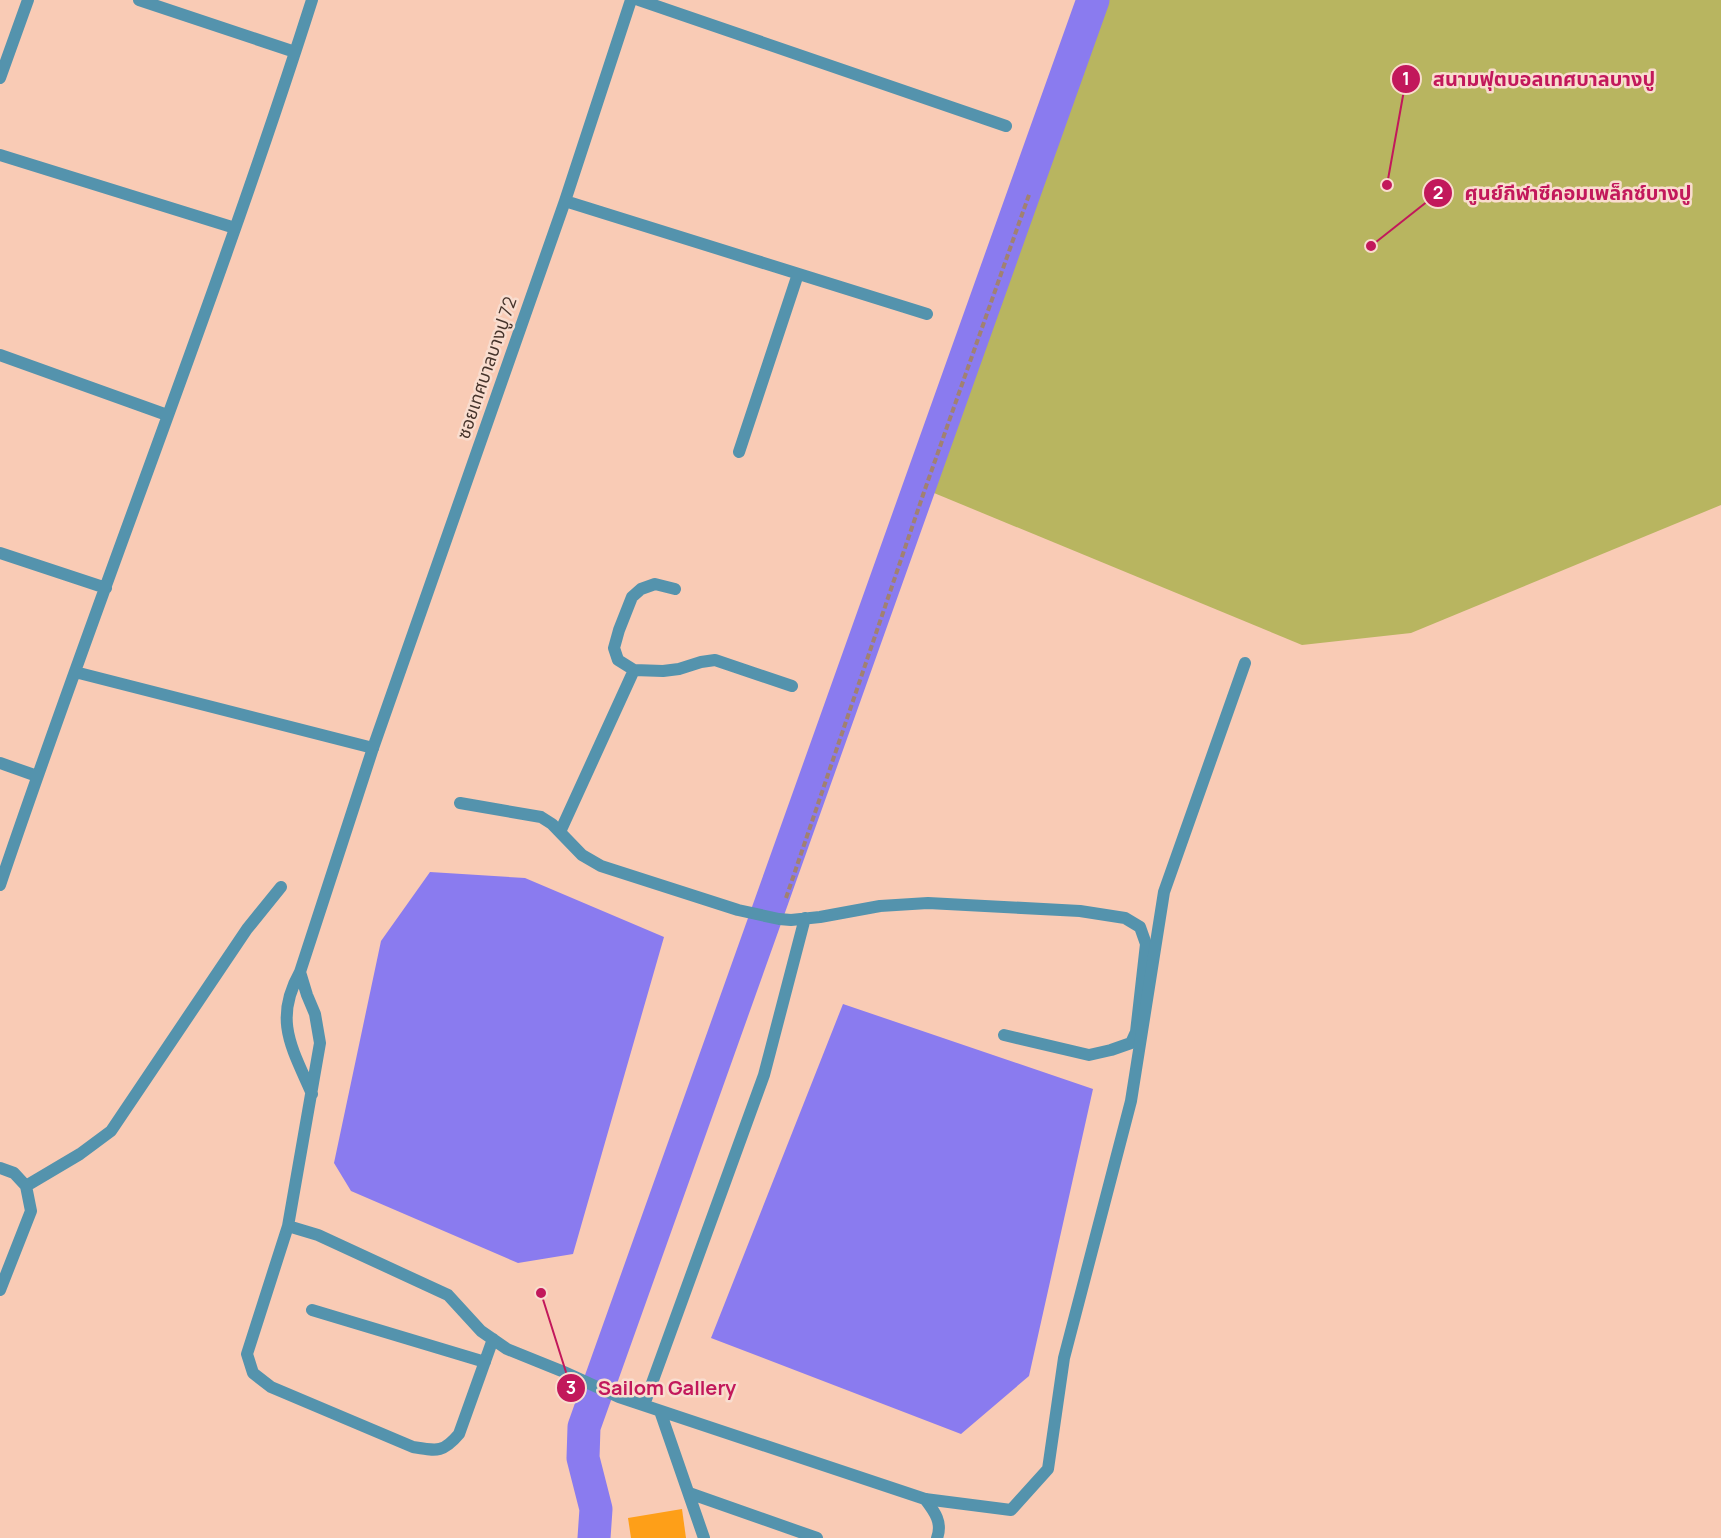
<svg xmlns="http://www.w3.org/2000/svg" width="1721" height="1538" viewBox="0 0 1721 1538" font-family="Manrope,'Noto Sans Thai',sans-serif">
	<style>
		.green { fill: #b8b560 }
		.water { fill: #8a7bef }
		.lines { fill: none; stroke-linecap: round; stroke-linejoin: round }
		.canal { stroke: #8a7bef; stroke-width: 33 }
		.building { fill: #fe9f18 }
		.path { stroke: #a18171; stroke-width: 4; stroke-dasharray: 6 3; stroke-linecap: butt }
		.service { stroke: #5493ad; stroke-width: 12 }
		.minor { stroke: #5493ad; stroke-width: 12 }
		.labels { text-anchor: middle; stroke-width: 5; stroke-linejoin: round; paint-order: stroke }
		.street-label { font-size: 18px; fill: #46342b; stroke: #f9ddcf }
		.leader { fill: none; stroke: #c2185b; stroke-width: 2 }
		.callout-dot { fill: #c2185b; stroke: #f9ddcf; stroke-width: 2 }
		.mark-label { font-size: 18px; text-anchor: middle; font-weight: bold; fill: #fff }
		.callout-label { font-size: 20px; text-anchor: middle; font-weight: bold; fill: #c2185b; stroke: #f9ddcf; stroke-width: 5; stroke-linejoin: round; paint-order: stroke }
	</style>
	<rect width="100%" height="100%" fill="#f9cbb5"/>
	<!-- green -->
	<path class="green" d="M1109,0h612v505l-310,128 -109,12 -368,-152z"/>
	<!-- water -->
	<path class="water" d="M430,872l95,6 139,59 -91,317 -55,9 -167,-72 -17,-28 47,-222z
		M843,1004l250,85 -64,287 -68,58 -250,-96z"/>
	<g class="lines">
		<!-- canal -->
		<path class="canal" d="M594,1538l2,-29 -13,-51 1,-31 509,-1427"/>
	</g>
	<!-- building -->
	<path class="building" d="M682,1509l4,29h-55l-3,-20z"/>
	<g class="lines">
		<!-- path -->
		<path class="path" d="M786,898l138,-406 106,-300"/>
		<!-- service -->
		<path class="service" d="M634,670l29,1 16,-2 22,-7 14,-2 77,26
			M460,803l81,14 11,7 30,31 19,11 137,44 41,9 12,1 29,-3 60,-11 48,-3 152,8 45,7 15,9 6,17 -10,88 -5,11 -20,7 -22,5 -85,-20
			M560,832l74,-162 -16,-10 -4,-12 5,-18 13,-33 9,-8 14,-5 20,5
			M300,972l7,23 8,19 5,29 -32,183 30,9 130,60 33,36 26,18 57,23 55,25 306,102c9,12 18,23 12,39
			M312,1094c-20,-46 -39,-74 -12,-122l73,-224
			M0,1168l14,5 12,13 5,25 -31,79
			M26,1186l54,-32 31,-23 136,-202 34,-42
			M288,1226l-41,128 6,19 18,14 142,60c24,4 30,6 46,-13l34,-95
			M312,1310l173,52
			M644,1405l120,-330 41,-157
			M660,1411l44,127
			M689,1493l128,45"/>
		<!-- minor -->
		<path class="minor" d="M139,0l156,52
			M639,0l367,126
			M0,78l28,-78
			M0,155l235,73
			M565,201l362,113
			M0,355l167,60
			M739,452l59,-178
			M0,553l106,35
			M75,672l298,76 192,-547 66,-201
			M0,763l37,13
			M0,885c100,-296 217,-587 312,-885
			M925,1499l86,11 37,-41 16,-111 67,-257 33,-209 81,-229"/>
	</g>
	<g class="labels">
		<!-- street labels -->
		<g class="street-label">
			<text transform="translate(487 368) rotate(-71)" y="6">ซอยเทศบาลบางปู 72</text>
		</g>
	</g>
	<!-- callouts -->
	<path class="leader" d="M1387 185L1406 79M1371 246L1438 193M541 1293L571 1388"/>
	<g class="callout-dot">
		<circle cx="1387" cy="185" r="6"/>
		<circle cx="1371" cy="246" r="6"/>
		<circle cx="541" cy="1293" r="6"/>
		<circle cx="1406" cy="79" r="15"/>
		<circle cx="1438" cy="193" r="15"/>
		<circle cx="571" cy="1388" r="15"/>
	</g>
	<g class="mark-label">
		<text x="1406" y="85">1</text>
		<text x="1438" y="199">2</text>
		<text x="571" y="1394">3</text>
	</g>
	<g class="callout-label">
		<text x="1544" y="86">สนามฟุตบอลเทศบาลบางปู</text>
		<text x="1578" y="200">ศูนย์กีฬาซีคอมเพล็กซ์บางปู</text>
		<text x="667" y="1395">Sailom Gallery</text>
	</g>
</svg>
